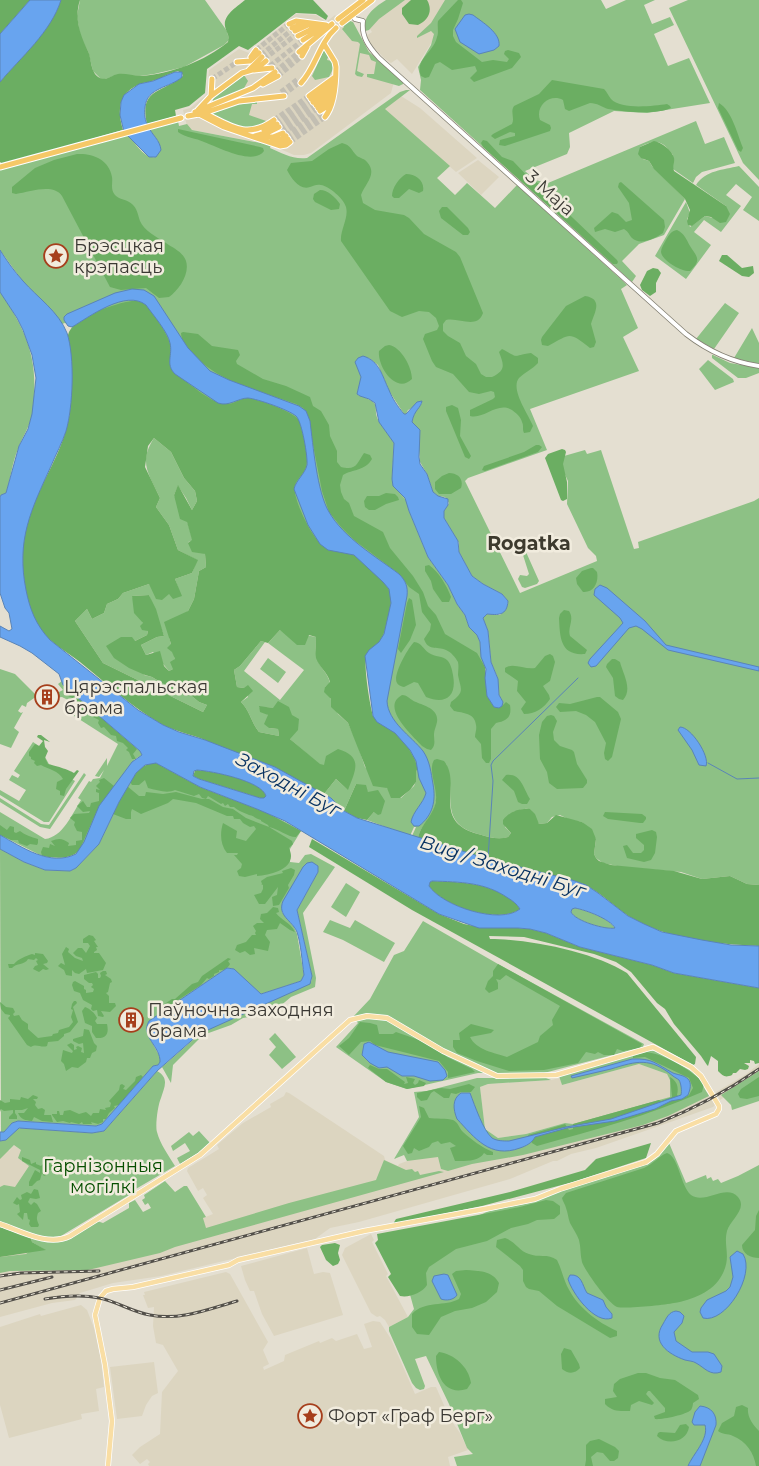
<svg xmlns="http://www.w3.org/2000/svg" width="759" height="1466" viewBox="0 0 759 1466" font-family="Montserrat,sans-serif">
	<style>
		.built { fill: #dcd5c0 }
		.green { fill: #8dc185; fill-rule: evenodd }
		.forest { fill: #6bae62; fill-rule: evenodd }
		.water { fill: #68a4ef; stroke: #5a84b7; fill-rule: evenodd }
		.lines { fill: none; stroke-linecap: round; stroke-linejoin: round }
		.stream { stroke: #5a84b7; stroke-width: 1 }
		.highway-tunnel { stroke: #c2beb2; stroke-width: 5; stroke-dasharray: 5 2.5; stroke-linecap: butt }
		.minor-casing { stroke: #848073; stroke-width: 5.5 }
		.major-casing { stroke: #fff; stroke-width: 6 }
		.highway-casing { stroke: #fff; stroke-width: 7 }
		.minor { stroke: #fff; stroke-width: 4 }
		.major { stroke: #f9dea4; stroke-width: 4.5 }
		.highway { stroke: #f5c867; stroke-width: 5 }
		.rail-casing { stroke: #53504a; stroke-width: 3 }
		.rail { stroke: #f1ecde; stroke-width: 1; stroke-dasharray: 4; stroke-linecap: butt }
		.labels { text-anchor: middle; stroke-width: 5; stroke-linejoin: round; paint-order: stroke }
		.street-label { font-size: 18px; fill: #3b3934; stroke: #f1ecde }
		.poi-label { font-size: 18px; fill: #3b3934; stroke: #f1ecde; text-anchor: start }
		.park-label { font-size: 18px; fill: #064f00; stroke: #f1ecde }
		.neighbourhood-label { font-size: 19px; font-weight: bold; fill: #3d3a2e; stroke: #f1ecde }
		.water-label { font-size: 19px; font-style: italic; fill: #093362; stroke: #f1ecde }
	</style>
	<rect width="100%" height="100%" fill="#e4dfd1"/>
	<!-- built -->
	<path class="built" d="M401,0h57l-46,74 -15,-15 -6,4 -7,-5 -13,-14 -5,-8 6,-4 -4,-6z
		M296,14l20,1 10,7 9,-7 34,38 26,25 -4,15 -80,60 -7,2h-10l-23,-10 -79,-15 -5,-4 -4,-16 7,-2 17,-14 2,-24 30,-21 10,4z
		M401,96l19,12 57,50 -21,14 -72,-63z
		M478,160l21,17 -18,18 -23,-22z
		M639,1064l28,10 3,5v18l-9,4 -88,23 -8,-1 -39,11 -28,4 -13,-9 -5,-42 8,-3 63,-4 9,-2 2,7z
		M759,1064v11l-39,25 -4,-8 29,-17z
		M286,1092l3,1 95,63 1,4 13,6 1,-2 33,-12 22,12 206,-51 48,-21 7,13 -2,2 -34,12 -83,29 -25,6 -14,7h-4l-43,18 -151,43 -29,6 -15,11 -154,37 -48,7 -33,10 -5,7 -23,3 -52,14v-88l41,20 164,-21 -2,-10 10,-4 -10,-16 4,-3 -4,-7 -5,3 -11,-20 1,-3 31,-19 -2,-4 26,-22 28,-16 -1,-3 14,-8z
		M28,1138l2,48 -30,3v-44l9,6 10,-12z
		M371,1234l3,6 -2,2 16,32 -2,2 22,41 -19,10 -4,-7 -5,-4 -3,1 -6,-4 -29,-58 3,-7z
		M307,1248l7,26 9,-2 7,1 13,42 -69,21 -12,-22 -8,-23h-4l-5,-11 -4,-14z
		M226,1272l4,2 38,68 -5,8 6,14 -6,3 1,3 20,-9 1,-6 34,-14 1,2 12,-5 4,3 21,-7 7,15 8,-2 -8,-23 9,-3 7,1 11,17 24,55 16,-7h5l14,32 10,14 8,17 -20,7 2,9h-301l-1,-2 2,-2 -3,-3 -7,5 -8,-9 8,-8 20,-13 2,-42 16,-21 -15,-26 -7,-2 -3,-17 1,-19 -6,1 -5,-13h2l-1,-3z
		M81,1305l6,5 7,18 7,32 3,27 -8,2 3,22 -18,3 1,5 -73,19 -9,-33v-78l40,-13 1,2z
		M154,1362l4,31 -6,3 -6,9 -4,11 -25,3 -7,-52z"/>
	<!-- green -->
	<path class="green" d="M80,0h125l22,31 2,9 -5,5 -40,22 -30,7 -14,2 -23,-1 -12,4h-4l-8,-8 -5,-20 -8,-15 -3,-20z
		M386,0h19l-26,19 -10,11 -4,1c-3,-15 10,-24 21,-31z
		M445,0h156l5,9 20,-9h29l-11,5 8,19 18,-7 4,8 -20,9 14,32 21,-8 21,45 -63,10 -33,-2 -45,22 1,14 -3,7 -42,17 10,9 13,3 148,-62 9,23 19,-7 11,26 -33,9 -6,5 -3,6 -20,-14v-14c-11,-15 -17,-16 -33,-8l3,12 6,2 3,5 33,33 -21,36 -25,9 -17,17 14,15 -4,6 -212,-192 1,-10 -3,-13 13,-22 3,-11 -3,-3 -14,7v-2l14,-13z
		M688,0h71v180l-16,-17 -74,-155z
		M350,21l3,1 16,30 34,30v2l-4,2 -32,-9v-3h7l2,-12 -5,-2 -2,-5 -9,-2 -3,18 7,3 -2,3 -5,-1 -2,-2 5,-30 -2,-2 -6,-1 -10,-12 2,-2 -1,-2z
		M324,50l4,7 -1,3 5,1 1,8 -4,8 -14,3 -3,-4z
		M244,75l4,6 -5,9 -28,12 -2,-1v-2z
		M406,90h4l-25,19 65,57 -13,12 18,17 12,-12 28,25 22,-23 107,97 3,3 -6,4 17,39 -15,9 16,34 -109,38 17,41 -79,28 -3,3 55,112 77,-32 -1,-5 -8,-8 -21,-44 1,-23 -11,-23 28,-8 2,4 14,-4 33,99 5,-1 -1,-6 116,-41 5,-3v387l-12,-1 -17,-8 -28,3 -21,-7 -59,-5 -19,-4 -7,-5 -2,-4 2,-15 -14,-17 -12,-2 -10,-5 -8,2 -5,6 -8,1c-10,-15 -4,-19 -26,-12l-8,15 6,6 -3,4c-9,3 -20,0 -30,-3 -42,-12 -20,-42 -32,-70l-14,2c3,16 8,33 0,48 -5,8 -12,14 -14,24l-6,-2 4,-9h-2l-4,9 -43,-16 7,-8 -6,-20 -12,-8 -12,27 -13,-13 -7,-4 12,-15 12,11 -24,-25h-4l-30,-26 -17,-31 -14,-1 9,8 1,13 9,1 1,7 -20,-4c-8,-10 -9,-21 -18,-30l7,-5 -4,-9 -7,-1 -3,-17 6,-4 21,-25 4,1 -21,29 36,29 24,-30 -36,-27 12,-13 36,7c0,7 -1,15 1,21 2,9 11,15 13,25l-5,4 13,27 10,9 9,20 8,24 22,21 14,10 13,-12 2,-5v-10l-21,-38 -30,-73 -276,-344 -17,11 -7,-4 -3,1 -10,-13 -29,-29 -23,-32v-80l127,-35c9,7 16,24 29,22l2,-16 -9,-12 29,-8 1,5 8,-2 5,6 79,15 -1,3c12,5 23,12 37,10l93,-66zM369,358l9,7 11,26 15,23h2l2,-4 14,-7 -8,10 -2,9 5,5 3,35 7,12 6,18 5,4 7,1 4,6 -5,8v7l15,25v9l13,24 11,8 19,10 6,7 -1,5 -7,9 -13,-1 -4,4 5,13 3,31 6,14 2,19 4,7 -15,-3 -2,-11 -1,-21 -4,-13 -1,-12 -3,-7 -8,-8 -4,-12 -8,-11 -9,-19 -20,-28 -19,-46 -2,-10 -11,-12 -4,-10 2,-36c-4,-7 -10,-13 -14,-20 -11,-17 7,-18 -22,-28 -1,-6 1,-7 3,-13 1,-6 -2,-12 -5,-18z
		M257,102v2h-5l-3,11 20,7 -16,7 -18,-2 -24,-13 24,-9z
		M739,166l20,21v34l-16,-11 9,-13 -16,-13 -10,11 15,11 -20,26 -17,-12 -10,12 17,13 -25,34 -31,-23 31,-54 4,11 -3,6 3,8 15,-11 8,2 13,-12 -30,-21c10,-15 27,-15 43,-19z
		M0,292c23,33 37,62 34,103 0,7 0,15 -2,22 -4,12 -10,21 -14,32 -6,14 -7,29 -12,44l-5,2 -1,2z
		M725,303l14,10 -25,36 -18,-10z
		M752,328l7,15v21l-25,-6z
		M713,355l17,8 29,5v5l-13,5h-8l-26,-20v-3z
		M708,360l25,19 1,3 -19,8 -16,-21z
		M154,438l17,14 13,26 11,13 2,10 -5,9 -6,-12 -8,-12 -4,9 13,26 6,20 -5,1 17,12 1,13 -7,4 -5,28 -6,12 -19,26 6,22 -2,10 -4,2 -16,-19 -7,3 -5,-10 16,-8 7,-1 -15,-41 -17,1 11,27 5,8 -1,4 -12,6 9,34 8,2 25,15 11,1 11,9 8,3 -4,7 -100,-49 -28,-42 12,-12 5,10 12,-6 3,-9 11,-5 5,-6 26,-9 20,10 12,2 -6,-17 17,-6 5,-13 -19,-10 -9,-25 -13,-18 4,-9c-11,-24 -22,-35 -6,-60z
		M526,552l13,29 -2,3 -12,4 -3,-1 -4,-8 2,-4 7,1 2,-2 -6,-19 1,-2z
		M268,658l18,14 -8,11 -18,-14z
		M0,669l15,5 22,22 -10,7 -1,4 -4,-2 -4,6 3,2 2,-1 -9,16 5,4 -8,16 -11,-4z
		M62,681l2,5 76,65 2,4 -7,4 -54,90 -39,7 -42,-21v-23l45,27c18,-2 27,-25 36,-39l-3,-2 11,-17 2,1 2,-3 7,-1 4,-8 -5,7 -4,-1 12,-18v8l11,-22 -50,-32 2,-5 -2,-7 -6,-3 -9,1 -2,-2 12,-6 -5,-6z
		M33,742l6,4 11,20 25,15 -26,41h-5l-44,-27v-5l19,11 7,-11 -17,-10 3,-5 6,3 2,-3 -6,-4z
		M84,773l2,2 -36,54 -10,-2 -40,-25v-4l41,26 8,1z
		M136,773c57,15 115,27 165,58l-11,18v13l9,1 6,-8 6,-1 24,13 -32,46 13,65 -1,9 -24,10 -12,10h-5l-20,9 -11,2 -12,7 -28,10 -30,30 -2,18 -9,-16 41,-36 108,-49 1,-6 -15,-66 21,-38v-6l-36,46 12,15 3,7 7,41 -3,6 -40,13 -30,-26h-4l-78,53v16l11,20v5l-2,3 -5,1 -51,58 -6,2 -78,-5 -6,2 -8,9h-3l-1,-283 24,13 21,8 25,1 6,-3 23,-24 20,-42z
		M346,883l14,9 -14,25 -15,-10z
		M575,908c13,3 33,10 40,20 -9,2 -40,-7 -44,-16l1,-3z
		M330,920l20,8 5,-8 40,23 -11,19 -41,-22 -20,-8z
		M423,921l75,43 146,80 -1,3 -99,26h-66l-71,16 -21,-7 -50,-35 22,-24 -5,-6 17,-18 24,-44 10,-4z
		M275,1033l21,24 -14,12 -13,-14 7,-8 -7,-8z
		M646,1051h11l39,23 13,22 -41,20 -25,9 -120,30 -51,9 -24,7 -7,-2 -3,-12 -31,4 -3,-6 -10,4 25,-42 -5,-25 13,-1 50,-13h69l5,2 -63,4 -8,3 5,42 13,9 28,-4 39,-11 8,1 97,-27v-17l-3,-6 -28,-10 -77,21 -3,-9z
		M157,1071c13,7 7,17 4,27 -3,6 -6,28 -4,34 3,12 12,24 18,34l-41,24v2l-73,44 -15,2 -46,-15v-36l4,-2 11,2 14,-21 -11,-8 3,-8 -7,-5 -14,14v-18c10,-1 12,-12 21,-13l71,5 12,-2z
		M759,1071v30l-27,9 -1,-5 -10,-10z
		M199,1131l11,12 -12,10 -18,11 -3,-6 13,-7 -5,-8 -12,8 -2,-5 18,-14 4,4z
		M669,1143l17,40 20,-8 1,4 4,-2 2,4 5,-2 3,4 17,-7 21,-11v301h-302l-3,-9 19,-3 -6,-6 -18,-44 -23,-48 -11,3 10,27 -1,3 -4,1 -4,-2 -4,-5 -23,-52v-4l19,-10 6,-8 -16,-58 91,-40 40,-8 26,-10 92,-29 8,-5z
		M384,1160l22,10 6,-1 3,3 3,-1 2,4 19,-4 5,1 -269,75 -15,6 -72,17 -78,1 -10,2v-16l26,-3 5,-4h14l-13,-8 -1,-4c33,9 39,0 66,-17l6,2 26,-15v-5l6,-3 8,12 8,-4 -3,-5 -3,2 -3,-5 3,-2 -1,-3 21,-14 10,11 9,-6h3l19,31 -3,1 3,10 83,-25 87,-23z"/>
	<!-- forest -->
	<path class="forest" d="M0,0h30l-30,34z
		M61,0h19c-6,18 0,35 8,51 4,9 2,22 12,27 6,3 12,-3 18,-4 7,-1 15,2 23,2 30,-2 64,-15 87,-34 2,-7 -2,-10 -3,-16 -2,-11 13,-20 20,-26h68l15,16 -2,4 -10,-6 -20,-1 -48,37 -9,-4 -32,23 -2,24 -16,13 -14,4 1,6 -29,8c-8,-35 14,-31 35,-47l1,-2 -5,-4c-9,2 -17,8 -26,10 -4,2 -8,1 -12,3 -22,9 -23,26 -17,46l-120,34 -3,-2v-80c21,-25 50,-50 61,-82z
		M411,0h16c6,10 2,20 -9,25l-9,-1 -7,-10v-6z
		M458,0h3l2,3 -5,16 -5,11v6l3,6 26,20 11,-2 14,2 2,-3 -5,-5 1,-3 3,-1 11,3 2,4 -9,11 -38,14 -4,-4 7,-7 -2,-5 -23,4 -12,-8 -5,2 -6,13 -4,1 -4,-2c-7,-16 13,-24 16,-39 2,-5 0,-11 1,-16z
		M552,80l52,9c3,3 4,6 7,10 10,11 42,7 56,5l3,2 1,2c-14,7 -47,4 -63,1 -6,-2 -11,-6 -18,-6l-21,8 -4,-2 -2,-9c-13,-7 -28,6 -23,20l10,5 1,3 -1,3 -45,15 -6,-1 1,-5 15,-4v-3l-5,-1 -15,7 -4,-3 2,-2 19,-10c3,-6 -2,-12 2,-18l25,-12z
		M719,103c13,8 18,30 24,45l-2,4 -3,-2 -20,-42z
		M178,129l82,18 3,1 1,3c-11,15 -46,-4 -60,-9 -8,-4 -18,-4 -26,-10z
		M483,140l4,1 15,16 11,4 18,19 16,7 5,11 65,62 1,2 -1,2h-4l-130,-117 -2,-4z
		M654,141c7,1 18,9 20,17 1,5 -2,7 0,13l52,35 4,8 -4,8 -6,1 -9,-6 -6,-1 -13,10 -4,-1 -1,-4 3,-11 -5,-11 -31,-30 -5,-8 -8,-3 -3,-4 2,-7z
		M342,143c9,2 9,7 15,13 3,2 8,3 10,6 11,12 -2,22 -6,33l2,8 12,7 29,5 5,3 15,16 32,18 4,5 23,56c-6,17 -24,4 -37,7l-3,4v7l5,5 12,7 6,13 10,8 5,10 5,3h6c14,-7 12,-12 7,-25l3,-3c19,10 8,7 29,4l7,5v5c-5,6 -13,9 -19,15 -9,11 9,36 14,48l-3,6 -6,1c-2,-4 0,-7 -2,-11 -1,-5 -6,-9 -10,-12 -15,-9 -28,10 -42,6v-6l23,-11 2,-2 -1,-5 -3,-1 -12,3 -10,-2 -16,-18 -17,-7 -4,-6 -9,-22 2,-5 12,-4 2,-4 -3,-8 -7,-6 -10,-1 -17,6 -12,-6 -49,-70c-1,-11 8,-23 5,-34 -2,-8 -17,-21 -25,-22 -5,-1 -7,1 -11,2 -10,4 -19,-9 -23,-17l4,-7 21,-2 17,-12z
		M77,154c15,-1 32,5 35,23 1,6 -2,12 3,18 4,5 12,4 17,9 5,4 6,11 8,17 4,10 17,16 26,22 7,5 17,9 20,18 4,13 -7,29 -17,36l-10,1 -13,-10 -25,2 -11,-3 -48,-91c-9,-13 -32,-4 -46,-2l-4,-1v-6l23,-19 19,-8z
		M406,174c10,0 19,7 17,17l-4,2 -10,-4 -10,9h-5l-2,-2c0,-8 7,-18 14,-22z
		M621,182l43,38 1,7 -2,6c-7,5 -23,13 -31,5 -3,-3 -3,-6 -8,-9l-9,3 -10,-3 -10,3 -1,-4 18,-16 6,2 8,8 6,-2 -3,-17 -11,-16 1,-4z
		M320,190c8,0 16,8 20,14l-1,5 -8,1 -16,-8 -2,-3 1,-5z
		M442,207h5l21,21 2,4 -2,3h-5l-22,-17 -2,-7z
		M677,230c8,4 9,9 13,16 7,11 12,14 0,25 -8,1 -28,-10 -29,-19 0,-4 3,-8 5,-12 3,-5 5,-9 11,-10z
		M722,255h5l15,13 11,-2 1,7 -5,4 -7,-1 -23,-15z
		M653,268l5,1 3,4 -5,10v9l-6,4 -8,-6 -2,-5 7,-14z
		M585,296c19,3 9,17 6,28l5,18 -2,5 -4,1c-22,-17 -19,-14 -42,-2l-6,-1 -1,-5 1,-3 24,-31z
		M132,301c4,0 8,-1 11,2 7,3 26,33 27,41 3,15 -7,21 10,33 10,7 33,27 45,27 8,1 15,-6 22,-6 11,0 46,14 52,22 3,12 9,29 8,41 0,11 -8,15 -12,24 -3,10 11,39 18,49 15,23 24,12 42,22 9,5 34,28 36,39 1,8 -5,37 -10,44 -5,8 -14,10 -15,20 -2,11 4,46 7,57l22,17 11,11 8,14 4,10 -2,3v11l-6,8 -10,8h-9l-4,-10 -14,-2 -25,-63 -17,-16v-8l-7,-7 1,-5 5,-5c-2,-9 -11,-15 -14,-24 -1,-6 0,-14 0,-21l-7,-2 -4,10h-8l-17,-15 -12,13 -7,-2 -21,25 -6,4 3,17 7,1 4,-3 5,6 -12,11c9,9 10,20 18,30l20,4 -1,-7 -9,-1 -5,-4 4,-9 -8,-3 -1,-6 14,2 5,-7 11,6 3,8 7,4 -1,11 -8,9 30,25 4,1 2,-9 12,-7c26,8 17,22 10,41l-12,-11 -12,15c-39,-19 -78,-36 -117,-53 -15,-7 -31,-9 -46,-17 -29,-17 -54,-40 -81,-62 -14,-11 -32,-20 -42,-36 -14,-24 -17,-58 -15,-85 6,-46 42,-84 47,-131 2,-17 2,-34 1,-52 -1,-7 -4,-16 -3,-23 4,-18 48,-32 64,-34zM154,438l17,14 13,26 11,13 2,10 -5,9 -14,-25 -4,10 6,24 7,3 5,18 -4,3 4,9 13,2 1,13 -7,4 -5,28 -6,12 -24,11 7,22 -4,4 5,4 3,7 -5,3 3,7 -4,2 -5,-5 -4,-15 -14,4 -5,-10 16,-8 7,-1 -8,-27 -7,-14 -17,1 2,17 9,10 -3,3 2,4 6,1 -1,4 -12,6 -3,-4h-11l-15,9 8,12 15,10 16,7 7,2 25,15 11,1 11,9 8,3 -4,7 -100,-49 -28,-42 12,-12 5,10 12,-6 3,-9 11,-5 5,-6 26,-9 7,15 6,1 7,-6 4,5 9,-3 -7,-17 17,-6 6,-13 -20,-10 -9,-25 -13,-18 4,-9 -15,-31 3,-21z
		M183,332l15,2 14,12 26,4 2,5 -4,6 1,3 26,15 23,7 24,11 3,9 8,5 8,14 1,11 7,15v11l4,5c16,4 16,-4 23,-14l6,2 2,4c-7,12 -19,10 -29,16l-3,10 1,7 3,7 5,4 5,13 29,16 7,16 23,28 10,16 5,14 8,9 9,19 32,19 8,14 2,29 7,11 8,-1 4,-4 4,3c2,12 -3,16 -14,18l-5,6v30l-2,4h-3l-4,-5 -1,-14 -6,-7c0,-4 2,-8 1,-12 -1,-12 -13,-12 -22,-14l-4,-5 1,-4c14,-10 10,-12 7,-27 0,-4 1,-8 0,-13 -3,-5 -7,-10 -12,-12 -10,-4 -18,1 -22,-11l6,-9 1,-6 -9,-12 -3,-18 -10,-7 -10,-13 -45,-34 -13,-13 -12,-15 -7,-21 -15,-77 -4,-6 -7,-4c-37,-13 -81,-22 -106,-54 -4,-5 -9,-10 -9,-17z
		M389,345c12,2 23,22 23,34 -16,16 -35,-13 -33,-28l6,-5z
		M452,405l6,3 3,12 -1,16 11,20 -2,3 -4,-2 -19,-46v-4z
		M536,445h3l3,2 -4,5 -53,19 -3,-1 2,-4 40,-14z
		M562,449l3,1 1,2 -3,12 4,18v17l-4,2 -2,-1 -16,-42 3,-4z
		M449,473c9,0 15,6 12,15l-10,6h-12l-4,-5v-7l7,-6z
		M386,493l9,1 3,3 1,3 -13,4 -11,6h-6l-4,-3 -1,-6 3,-5h12z
		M429,565c10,7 18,21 22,32l-2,5h-7l-9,-13 -2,-8 -6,-10v-5z
		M591,568h2l4,4c2,10 -3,21 -14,20l-6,-8 -1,-6 6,-7z
		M409,598l3,2 4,25 -6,15 -9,13 -3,-4 9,-46z
		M564,610l5,1c6,9 -2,16 1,25l17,14 -2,4c-25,2 -25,-17 -26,-36l1,-4z
		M414,642c8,1 9,7 15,11 6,4 14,3 18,7 4,4 5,10 6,15 4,21 -7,30 -27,22l-8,-14 -4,-1 -10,5c-3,-1 -5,-1 -7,-4 -5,-7 11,-35 17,-41z
		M550,654l3,2 2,6 -5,19 -7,5 6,9 1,4c-6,9 -15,15 -26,15l-3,-5 5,-7 -9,-11 1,-10 -13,-9v-4c8,-6 20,2 30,0l10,-12z
		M612,659h3l5,3c3,12 13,27 3,38l-4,-1 -4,-3 -2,-18 -7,-11 1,-3z
		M73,693l64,56 -4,5 3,5h-4l-3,-7 -3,-2 2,-2 -5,-5 -6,-2 -1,-5 -5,-1 -7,-8 -3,1 -3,-5 1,-3 -12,-6 1,-2 -2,-3 -4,1 -4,-6 -3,-1v-4l-7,-3z
		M402,695c6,0 8,5 14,7 9,4 23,7 21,20 -1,5 -3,8 -3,12 0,7 2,11 -3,16l-4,-1 -5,-3c-10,-11 -42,-39 -20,-51z
		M597,697h3l18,15 3,7 -9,38 -4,4 -3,-2 -1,-6 2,-10 -11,-21 -9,-7 -10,-4 -16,1 -4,-5 3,-4 11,1z
		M551,715l3,1 3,5 -4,11 1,8 6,6 12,4 2,2 3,12 10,16v3l-4,5 -26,1 -8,-6 -2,-11 -7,-13 -1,-24 3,-13 5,-6z
		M38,735h3l9,7 -6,-2 1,7 3,4 -3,7 3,6c5,1 22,6 26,9l3,-3 2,1 -13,18 -2,7 -4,-1v-4l-4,-2 1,-7 6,-3c-4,-8 -15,-10 -22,-14l-4,1 -3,-3 1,-2 -4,-2v-2l-2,-1v-4l6,-8 4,2 4,-5 -6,-4z
		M437,759l7,2c19,23 -14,60 34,73 10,3 20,6 30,3l3,-4 -8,-9v-4c6,-8 16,-12 27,-11l5,5 4,10 8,-1 9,-8 26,7 10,7 4,10 -2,15 2,4 3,3 12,4 63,6 28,8 28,-3 17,8 12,1v61c-44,-2 -90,-6 -129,-29 -16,-10 -29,-25 -47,-33 -19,-7 -39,-10 -59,-15 -36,-9 -71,-20 -106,-31 3,-15 17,-23 18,-39 1,-12 -8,-29 -2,-39z
		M156,763l44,24 67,26 34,18 -5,6c-9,0 -17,-8 -27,-10l23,14 1,3 -4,4c1,3 2,5 2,8 0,14 -22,19 -34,20v-2l-12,3 -6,-1 -2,-5 4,-3 1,-4 -8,-9h3l1,-2h-11c-7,-9 -7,-20 -4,-30l14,8 -1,7 10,3 10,-12 -2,-3 -4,1 -7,-4 -3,-4h-6l-1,-3h-6l-31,-13 -23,-4 -5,4 -27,11 -9,-5 -1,3v7h-5l-13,-5 14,-28 12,10h6l1,-4 17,2 13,-2 26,7h7l14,8 10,2 13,9 23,9 -1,-2 -7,-4v-1c-6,-1 -6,-4 -12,-5 -6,-3 -9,-3 -15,-8h-4l-2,-3 -3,2 -2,-3 -2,1 -13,-8 -2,3 -4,-1 -3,-4 -5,2 -19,-6c-8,4 -18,0 -27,-2l-3,-8 -6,5h-7l-2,-3c7,-10 12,-19 26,-19z
		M197,770c15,1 65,10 69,26l-2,2h-4l-61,-19 -6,-3 2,-5z
		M506,775c15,-2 17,13 24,24l-3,5h-5l-4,-2 -4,-11 -12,-11z
		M104,778l10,8 -18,27 -17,38c-10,9 -25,7 -37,5l-1,-4 2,-5 6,1 1,-4 5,2 -4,-5c8,-3 11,-3 18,2l-1,3 8,-1v-4l6,-1v-8l-5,-1 -3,-6 1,-3 -5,-4 4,-4 15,-1 1,-2 -7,1 -6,-6 6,-5 4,6h3l1,-4 8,-2v-8l-3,-1v-3l4,1 -4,-4 4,-4 -1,-2z
		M356,784l10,1 2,7 10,-2 7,11 -4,13 -3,1 -4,-3 -7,8 -10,-2 -13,-7z
		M605,812l37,2 4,3v2l-3,4h-3l-32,-4 -5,-3z
		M0,825l7,5 3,-4 4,1v5l2,1 4,-2c5,4 11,6 18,8v4l-1,2 -7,-1 -3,2 -8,-3 -1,-3h-7l-11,-5z
		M652,830l4,2 1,5 -2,16 -4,7 -7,2 -17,-4 -4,-12 4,-1 6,8h8l3,-3v-5l-8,-7v-4z
		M312,839l127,75 25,10 20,4h34l12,1 16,4 34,14 72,18 22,8 85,15v75l-4,1 -1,-3 -4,-1v3h-6l5,3 -1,3 -3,1 -5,-1 -4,4h-3l-1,2c-7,3 -9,1 -14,-4v-10l-7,-5 -3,10 -1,-1 -6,-9 -27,-32 -9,-15 -8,-6 -26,-31 -15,-10 -22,-8 -70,-17 -35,-1 1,3c39,0 104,13 137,34l69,84 -1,7 -2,1 -281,-155 -103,-63z
		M291,868l4,2 -1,5 -6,10 1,3 -10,17 -6,1 -1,-9 5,-2 1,-8 -13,17h-6l-5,-9 7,-2 2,-4v-4l-2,-1h1l-1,-3 6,-4 16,-4 -1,-2z
		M432,881c28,1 53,1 77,17 4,3 8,6 11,11 -21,16 -78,-3 -91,-23l1,-4z
		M273,907l5,1 1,4 -3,1c5,7 14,9 19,19l-5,-2 -10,-7 -3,6 -10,1 -2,5 5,7 -2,9 -14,-3 1,6 -5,1 -5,-4 -5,2 -5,-3 2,-5 9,-3 6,-7h4l-1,-2 1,-2 -3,-5 4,-3h7l-4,-4 1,-5 6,-1z
		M89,935l4,1 3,4 -2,1 4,6h-2l1,3 -3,2v1h5l7,10 -3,7 -16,3 -1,-4 -7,5 -4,-1 -3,-3v6l-6,-1 -2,-5 -6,-4 3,-3 4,2 -3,-11 4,-7 3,2 -1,3 7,6 8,3 -1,-3 -6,-2 -3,-3 5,-5h4l4,5 4,-7 -2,-3h-5v-4z
		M35,953l8,1 5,7 -1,2 -4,1 6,5 -3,1 -3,-1 -4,3 -6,-3 2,-3 3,-1 -2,-4 2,-1 -2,-2 -2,2 -6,-1c-3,6 -12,4 -16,9h-3l-1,-4h6c4,-5 12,-8 18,-10l3,1z
		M228,958l3,1 -3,2 2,3c-2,4 -7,7 -11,6v2l-5,2v2l-5,3 -2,-1 -6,7 -32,21 -5,3 -2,-1 1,-3 9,-6h3l17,-15 6,-2 4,-6z
		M498,964l144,80 -2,4 -17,3 -6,-2 -3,6h-10l-6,-3 -3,2 -9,-2 -8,11 -34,7 -35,1 -32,-10 -20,-8 -4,-6v-7h7l-1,-7 12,-9 23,6 -3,3 -21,4c6,13 25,16 37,20l31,-15 2,-6 13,-11 -1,-5 8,-14 -54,-31 -6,5 -4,-1 2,4v6l-9,4 -4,-4 3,-8 5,-5v-5z
		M103,971h3l1,3 -2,1 6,4 1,3 -2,1 -2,9 -2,1 3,3v7h6l1,3 -6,6 -9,-1 3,5 -1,1 -5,-1 -1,-6 -4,1 -2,-2 1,-4 -9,-5 -3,-7 -6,-2 -2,-6 1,-3 2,-1 9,5v3l2,1v3l7,-1 1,-3 -3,-2 2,-2 -1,-2h-3l-5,-4v-4l12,-3 2,2v4h2l1,-2 -1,-3z
		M74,1001h2l1,2 -4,4 5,15 -8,10 -6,2v2l-6,5 -10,1 -1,4c-6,2 -11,-3 -16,1l-4,-2 -19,-27 2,-2v-1l-5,-1 -4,-5 -1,-7 6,5 7,1 2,4 -2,2 1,2 5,-1 3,5 6,4v5l10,9 14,-2 1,-2 5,-1 1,-3 10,-3 4,-5 -2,-5 2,-7 -2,-1 1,-5z
		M85,1007c5,2 10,6 12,11l-2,3 2,3h10c2,9 0,15 -11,14l-4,-6v-6l-7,-3 -3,-12z
		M360,1022l10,1 7,2 2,9h14l3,-2 26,9 17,8 8,8 25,12 3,3 -27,6v-6l-9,-11 -64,-16 -5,-4 -9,1 -12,13 -10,-9 10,-8z
		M84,1029l5,1 5,13 3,3 -1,5 -4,2 -2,5h-3l-1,4 -8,6 -6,-1 -6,4 -2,-7 -3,-3 2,-11 9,3 1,-2 -6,-6 4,-2 3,2v5l3,-1 -1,-2 2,-1 4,2 -1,4 3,1 -1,-10 -4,1 -6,-3v-2l10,-3z
		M646,1052c16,1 48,19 58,32l-2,8c-54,24 -108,38 -165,54l-5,-3 -4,-8 37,-11 4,6 4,-1v-5l86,-24 2,1 11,-4 -2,-20c7,4 9,10 7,18l5,4 7,-4 4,-7 -4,-10 -44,-21 -12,1v-2z
		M370,1065l9,4h8l18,13 -1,2 4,-1 -2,-6 9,2 -2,4 2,2 3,-2 1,-3 7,3 -2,3 -17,3 -21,-7 -18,-14z
		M141,1075l2,2 -24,28 -5,1 1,2 -6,5 -3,6h-3v3l-5,2 -7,-2 1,2h-9l-1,-2 -3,2 -8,-2 -1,1 -7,-2 -6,1 -5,-7v-1h5v-3h2l1,4h3l1,-4 6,-1 9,4 7,-2 5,4 2,-3h6l1,-4 6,1 -1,-2 5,-1 1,-4 -2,-2 10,-11 1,-5 2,-1 3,2 -2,3 3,1 9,-9 1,-4z
		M759,1077v19l-12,3 -7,-1 -2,-4 3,-5z
		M469,1084l6,3 -4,5h-10l-5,2 -5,-1 -2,5h-5l-10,-7 -3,2 -4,7 -6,1 -4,-4v-4l24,-5 9,1z
		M33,1095l5,2 -1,2h-4l3,3 -1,3 3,4 4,-1 3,2 -1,5h7l2,7 -11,-1 -8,-4 -2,4c-7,-1 -11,-1 -14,-8h6l4,-5 -6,2h-7v3l2,3v3h-8v-2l4,-4v-3l-9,1 -3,-2 -1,3v-12l5,3 5,-1v-3l10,1 1,-3 7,2z
		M419,1106l5,2 5,10c6,1 18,0 24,2 5,2 6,8 10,12 9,8 18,15 30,20v3h-6l-3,-2c-5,9 -20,8 -29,8l-5,-13 6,-2 -6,-4 -9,2 -3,-3 -6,2 -3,4 -10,4 -5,-3 -2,5 -4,1 -5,-8 18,-29z
		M651,1143l-5,15 -73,24 -91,24 -89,18 3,-5 114,-27 75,-22 11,-11z
		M667,1153c12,4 13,32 24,42 14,10 35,-12 47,2 10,12 -8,23 -11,34 -4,16 5,25 -5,44 -9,17 -30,25 -48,28 -10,2 -49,6 -57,4 -8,-3 -32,-36 -35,-45 -2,-7 -1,-15 -3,-22 -2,-6 -6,-11 -9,-17 -2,-5 -2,-10 -4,-15 -1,-4 -3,-6 -4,-10l4,-5 78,-25c9,-4 15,-12 23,-15z
		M49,1155l3,5 -2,3 1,2 4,-2 1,2 -2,5h-5v-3h-3l-2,1 2,7 -2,1 -2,-3 -2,7 -3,1 -5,5h-3v-4l6,-12 5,3v-3l-18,-9v-4l8,3 1,4 5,-2v2l5,2 2,-2 1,-5z
		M34,1189l4,1 2,8 -4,1 -6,-1 -2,4 3,3 3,-3 3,2 4,7 -3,2c-2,6 -1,7 1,12l-1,2h-7l-2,-3 1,-4 -2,-1 -1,-6h-3l-1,7 -6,-6 3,-2 -1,-8 -2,1 -4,-2 4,-6 3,3 2,-1 -1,-4 6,-3 4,2z
		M546,1200l7,1 7,5v8l-6,5 -17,1 -9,4 -17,4 -24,13 -31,8 -27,18 -3,6 1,12c-5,8 -18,13 -27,11l-12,-19 3,-3 -16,-31 3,-3 -1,-6 143,-27z
		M759,1210v48c-8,0 -17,-4 -17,-13l13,-15 1,-14z
		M0,1227l31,11 1,4 14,8c-16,2 -30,5 -46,7z
		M505,1238c10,3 14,13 24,16 9,4 19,-1 28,6 4,8 6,17 10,26 10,21 30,36 50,45v5l-7,2 -53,-32 -18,-15 -10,-2 -3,-2 -3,-6v-11l-3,-4 -24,-19 1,-7z
		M335,1243l5,2 -2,8 2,7 -2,4 -5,2 -7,-6 -6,-13 2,-2z
		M466,1270c12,1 26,0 33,13l-2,9 -11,10 -14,6 -17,3 -14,6 -12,18 -12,-1 -5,-7v-13c13,-14 33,-7 47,-15l2,-5 -9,-20 4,-3z
		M564,1348l7,2 8,14 1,4c-5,6 -12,6 -18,1l-1,-15z
		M439,1352c15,2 30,15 32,31l-4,6c-23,7 -31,-14 -31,-33z
		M638,1373h8l14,5 15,2 23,15 1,4 -6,4c0,2 -1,6 -2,7 -5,5 -31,10 -36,9l-1,-3 11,-4v-4l-15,-17h-2l-2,3 8,9 -2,2 -13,-4 -8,4 -1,6c-11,0 -17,1 -25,-7v-5l12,-2 -4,-6 1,-7 6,-5z
		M742,1405l6,3c-1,9 5,17 11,23v35h-3c-2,-13 -10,-25 -23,-30 -6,-3 -10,-1 -15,-5l4,-8 12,-7 2,-9z
		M686,1424l3,3c-2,15 -22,19 -32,9l1,-3 2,-1 15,1 5,-8z
		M599,1439l16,8 4,4 -1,7 -4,3h-4l-7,-8 -6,-1 -6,5 2,9h-8l1,-6v-15l4,-4z"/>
	<!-- water -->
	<path class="water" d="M30,0h31c-10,32 -40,57 -61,82v-48z
		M469,14l4,1c9,7 28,18 26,31l-5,4 -15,4 -19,-12 -5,-13 10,-14z
		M175,72h7v5c-12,11 -35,10 -37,30 -1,7 0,14 3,19 4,9 12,14 13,24l-5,7h-7l-25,-25 -4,-17 1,-13 3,-7 15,-11 14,-3z
		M0,250c7,11 14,21 23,31 14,16 36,31 44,52 8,24 6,74 -1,98 -4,12 -10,23 -15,35 -20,44 -35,74 -25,124 4,20 10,35 24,50l88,70 25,15 16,7 26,8 70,27 56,31 13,13 13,7 131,41 84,21 14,5 12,8 30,23 16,8 18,8 40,8 29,5 28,1v42l-85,-15 -22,-8 -72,-18 -34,-14 -16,-4 -12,-1h-39l-40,-14 -154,-93 -28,-12 -57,-22 -44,-24 -11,2 -9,8 -17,29 -20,42 -23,24 -6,3 -25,-1 -21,-8 -24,-13v-14c22,12 50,32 76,19l8,-12 15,-36 33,-44 10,-7 -2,-4 -77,-66 -4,-11 -27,-21 -12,-7 -20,-9v-11l9,5 3,-2 -3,-16 -4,-5 -5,-15v-96l1,-2 5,-2 13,-47 9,-17 4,-15 4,-36 -4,-23 -9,-25 -6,-12 -17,-26zM197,770c15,1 65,11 69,26l-2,2h-4l-61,-19 -6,-3 1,-5zM432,881c28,1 53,1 76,17 5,3 9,6 12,11 -20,16 -78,-3 -91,-23l1,-4zM575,908c11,2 35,11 40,20 -9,2 -40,-7 -44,-16l1,-3z
		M132,289l12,1 10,6 34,52 22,23 19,9 70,26 7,5 4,10c3,24 7,71 19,91 15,26 46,44 70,62 7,7 9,13 8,22l-20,105c1,21 24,35 36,50 7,10 8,22 10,33 3,17 0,31 -14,42h-5l-3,-4c2,-11 12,-18 15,-29l-7,-15 -3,-17 -6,-11 -15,-17 -18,-11 -4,-6 -8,-60 4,-6 10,-8 5,-8 7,-31 -2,-14 -6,-7 -29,-27 -26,-5 -8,-6 -12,-19 -14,-36c2,-9 11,-15 13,-24 1,-7 -5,-44 -11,-49 -7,-6 -38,-17 -48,-18 -10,0 -19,9 -30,5l-43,-29c-10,-10 -2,-19 -5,-31 -2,-11 -17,-28 -24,-38 -20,-16 -57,12 -74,22l-4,-1 -4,-6v-3l3,-3 48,-21z
		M363,356c17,5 19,20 26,34 3,8 9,17 15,24h2l11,-12 5,-1c-1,7 -8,9 -10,21l8,8 -1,27 1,7 7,10 6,18 5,4 10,3v6l-4,6v7l14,23 1,11 13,24 11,8 19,10 6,7c-1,15 -10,14 -21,13l-4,4 5,13 3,31 7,17 1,16 4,7 -1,4 -3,2 -5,-1 -7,-11 -2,-18 1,-9 -5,-12 -1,-15 -3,-7 -8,-8 -4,-12 -8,-11 -9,-19 -20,-28 -19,-46 -4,-13 -12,-12 -1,-7 2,-36 -15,-21 -4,-19 -6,-4 -9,-3 -3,-2 4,-17 -6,-15 3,-4z
		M600,585l7,3 38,33 21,24 93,22v4l-91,-21 -26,-21 -6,-3 -7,2 -33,38 -5,1 -3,-4 2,-4 33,-36 -3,-5 -26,-23 1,-6z
		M680,727c11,0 30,29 26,39l-7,-1 -7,-15 -14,-20z
		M312,862l6,4v6l-21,38 15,66 -2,8 -111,50 -42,37 -53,60 -12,2 -73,-5 -13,12 -6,1v-9h4l8,-9 6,-2 78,5 6,-2 51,-58 5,-1 2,-3c1,-15 -20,-26 -11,-41l78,-53 7,1 27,25 40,-13 3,-6c-2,-14 -3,-31 -7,-43 -5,-12 -20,-16 -14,-31l20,-34 4,-4z
		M369,1042l19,10 50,10 7,8 2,6 -4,4 -13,1 -16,-5h-12l-15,-9 -8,1 -9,-5 -8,-8 2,-11z
		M632,1059c21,-1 24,5 41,14 5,2 11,2 15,6 4,4 2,11 0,16l-6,4 -11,2 -16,8 -40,12 -48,7 -32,9c-3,6 -9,9 -15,11 -30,11 -45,-10 -63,-29 -4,-10 -5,-20 4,-26h9c5,13 13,37 22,45 5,3 11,3 17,3l57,-14 45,-8 70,-24c1,-4 0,-12 -2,-15 -1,-1 -5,-3 -6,-4 -23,-19 -36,-15 -62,-7 -13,3 -26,6 -39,9l-1,-2z
		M737,1251l6,3c13,21 -18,70 -40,64l-3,-6 1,-4 6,-8 19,-9 4,-4 3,-10 -3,-20z
		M444,1274l4,1 9,20c-3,5 -11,6 -16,4l-9,-18 2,-5z
		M570,1275c12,-1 12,10 17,18l16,7 3,7 6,7v4c-17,7 -40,-25 -44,-39z
		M676,1311l4,1 4,4 -2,7 -8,9 2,9 16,11h16l6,2 8,12 -1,6c-11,4 -16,-4 -25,-9 -3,-2 -7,-2 -11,-3 -17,-6 -34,-18 -22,-36 4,-7 6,-12 13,-13z
		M700,1406c12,1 17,9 16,19l-16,41h-12c5,-12 21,-27 17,-41h-11l-2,-3 3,-10z"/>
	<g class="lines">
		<!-- stream -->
		<path class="stream" d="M708,763l29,16 22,-1
			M488,859l5,-78 -2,-16 2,-4 85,-83"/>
		<!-- highway-tunnel -->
		<path class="highway-tunnel" d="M256,50l33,-26
			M261,55l32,-26
			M264,59l33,-25
			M270,66l33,-26
			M275,72l24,-20
			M278,76l24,-20
			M212,79l25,-17
			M281,92l17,-13
			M283,95l17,-13
			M274,120l35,-24
			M277,124l34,-25
			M279,127l34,-25
			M281,130l35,-25
			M283,133l35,-25
			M286,136l34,-25
			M288,139l34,-25
			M290,142l35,-25"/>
		<!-- minor casing -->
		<g class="minor-casing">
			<path id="minor" d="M349,11l6,8 8,2c-2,16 6,26 16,37l307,276c22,17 45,28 73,32"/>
		</g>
		<!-- major casing -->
		<g class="major-casing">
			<path id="major" d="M0,1224c21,7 48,23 70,12l130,-81 150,-135 17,-4 20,2 56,33 54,25 59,-1 97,-28 38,20 10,9 18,30v3l-3,5 -40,17 -19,23 -11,8 -86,27 -25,10 -45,9 -126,23 -126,29 -9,5 -96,22 -20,2 -7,2 -6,7 -5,17 10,50 7,56 -4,45"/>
		</g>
		<!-- highway casing -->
		<g class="highway-casing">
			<path id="highway" d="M338,19l25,-19
				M342,23l30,-23
				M289,24l7,-3 30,4
				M292,28l13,-5
				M295,31l13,-6h5
				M298,36l12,-6 14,-4
				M303,40l17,-11
				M324,44l11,18 1,5c0,15 -2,39 -11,50
				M299,52l33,-28
				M302,56l5,-9
				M251,57l5,-7
				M237,62l13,-1 9,-8
				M249,70l13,-13
				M254,70l18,-2
				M301,83c15,-16 18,-40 35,-55
				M263,84l15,-8
				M211,96l1,-17
				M309,96l26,-19
				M311,99l23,-17
				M313,102l21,-15
				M316,105l17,-12
				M318,108l14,-10
				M198,110l13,-14 31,-23 14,-4 10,-8
				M320,111l11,-7
				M195,112l58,-24 22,-16
				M204,113c26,13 43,27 70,7
				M199,114l25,13 56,19 6,-1 4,-3
				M188,116l16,-3 35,-12 45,-5
				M264,130l13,-6
				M255,136l14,-4 10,-5
				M261,137h12l10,-4
				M272,140l10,-1 4,-3
				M279,143l9,-4
				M0,167l181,-49"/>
		</g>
		<!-- minor -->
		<use href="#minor" class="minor"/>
		<!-- major -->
		<use href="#major" class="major"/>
		<!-- highway -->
		<use href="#highway" class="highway"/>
		<!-- rail casing -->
		<g class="rail-casing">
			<path id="rail" d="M0,1276l21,-3 78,-2
				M0,1290l52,-13
				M45,1299c18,-3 36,-5 54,-1 17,3 33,14 51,17 30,6 59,-6 87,-14
				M0,1303l658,-180c36,-14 69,-32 101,-54"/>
		</g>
		<!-- rail -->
		<use href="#rail" class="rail"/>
	</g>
	<!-- icons -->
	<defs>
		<g id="sight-ring" transform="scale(1.25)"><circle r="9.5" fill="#f1ecde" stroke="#a63f1c" stroke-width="1.5"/><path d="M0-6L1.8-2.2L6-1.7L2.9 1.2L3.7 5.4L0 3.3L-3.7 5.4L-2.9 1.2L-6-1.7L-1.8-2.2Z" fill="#a63f1c"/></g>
		<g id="building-ring" transform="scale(1.25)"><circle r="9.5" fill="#f1ecde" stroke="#a63f1c" stroke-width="1.5"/><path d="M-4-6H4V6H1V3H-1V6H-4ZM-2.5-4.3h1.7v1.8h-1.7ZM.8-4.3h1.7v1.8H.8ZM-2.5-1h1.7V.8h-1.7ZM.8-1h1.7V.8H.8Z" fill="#a63f1c"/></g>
	</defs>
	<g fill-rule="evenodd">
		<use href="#sight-ring" x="56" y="256"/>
		<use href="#building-ring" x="47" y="697"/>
		<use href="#building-ring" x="131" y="1020"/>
		<use href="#sight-ring" x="310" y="1416"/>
	</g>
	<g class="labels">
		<!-- street labels -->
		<g class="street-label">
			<text transform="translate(550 193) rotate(42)" y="6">3 Maja</text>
		</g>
		<!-- poi labels -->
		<g class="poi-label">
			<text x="74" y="252">Брэсцкая<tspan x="74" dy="21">крэпасць</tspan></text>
			<text x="64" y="693">Цярэспальская<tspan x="64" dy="21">брама</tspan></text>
			<text x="148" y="1016">Паўночна-заходняя<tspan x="148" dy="21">брама</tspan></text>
			<text x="328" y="1422">Форт «Граф Берг»</text>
		</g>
		<!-- park labels -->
		<g class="park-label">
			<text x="103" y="1172">Гарнізонныя<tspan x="103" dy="21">могілкі</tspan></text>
		</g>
		<!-- neighbourhood labels -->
		<g class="neighbourhood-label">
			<text x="529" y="550">Rogatka</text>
		</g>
		<!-- water labels -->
		<g class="water-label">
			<text transform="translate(289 784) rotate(28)" y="7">Заходні Буг</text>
			<text transform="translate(503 866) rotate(17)" y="7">Bug / Заходні Буг</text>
		</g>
	</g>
</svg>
